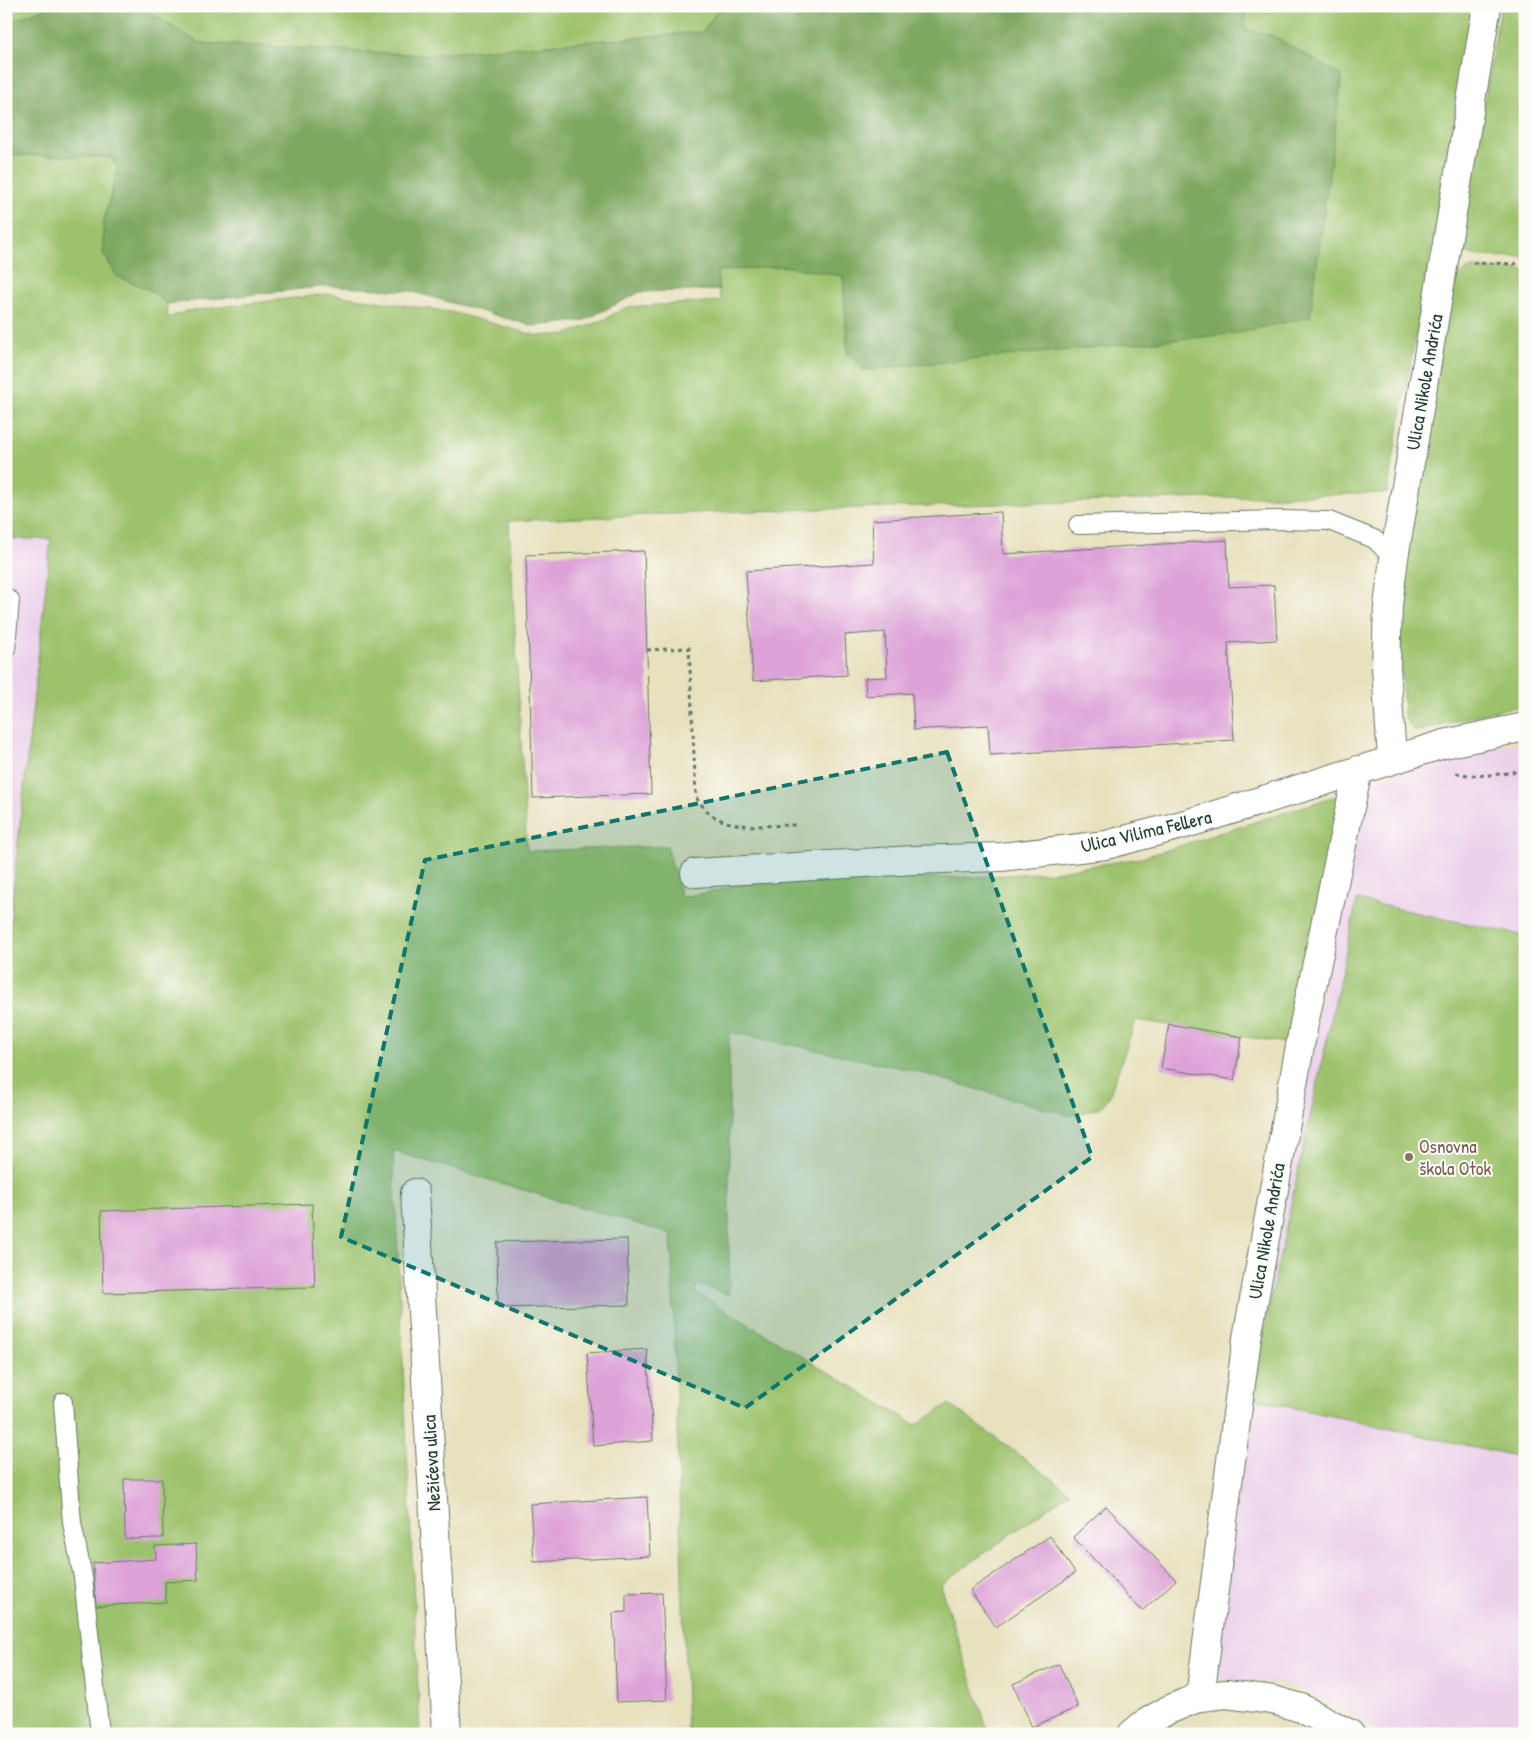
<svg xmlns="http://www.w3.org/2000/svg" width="1531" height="1740" viewBox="0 0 1531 1740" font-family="'Patrick Hand',sans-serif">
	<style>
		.built { fill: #ecd1ea }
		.green { fill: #9dc26c; stroke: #5e8050 }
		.forest { fill: #7ea860; stroke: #4e724a }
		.building { fill: #dda2d8 }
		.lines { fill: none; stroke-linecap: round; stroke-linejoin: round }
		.service-casing { stroke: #657664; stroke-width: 20 }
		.minor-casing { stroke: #657664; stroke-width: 30 }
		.tertiary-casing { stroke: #657664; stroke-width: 30 }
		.path { stroke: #657664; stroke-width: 3; stroke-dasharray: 4 4; stroke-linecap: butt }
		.service { stroke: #fff; stroke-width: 18 }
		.minor { stroke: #fff; stroke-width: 28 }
		.tertiary { stroke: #fff; stroke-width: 28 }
		.marked { fill: #0f766e; fill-opacity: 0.2; stroke: #0f766e; stroke-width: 4; stroke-dasharray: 10 6; stroke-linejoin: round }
		.education-dot { fill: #8d6e63; stroke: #fdfcf7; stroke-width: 2 }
		.labels { text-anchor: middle; stroke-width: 4; stroke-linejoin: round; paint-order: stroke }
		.street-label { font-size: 19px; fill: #1f3d34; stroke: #fdfcf7 }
		.education-label { font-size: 19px; fill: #785e54; stroke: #fdfcf7; text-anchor: start }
	</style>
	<rect width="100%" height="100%" fill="#fdfcf7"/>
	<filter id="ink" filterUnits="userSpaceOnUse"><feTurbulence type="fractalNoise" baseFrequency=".02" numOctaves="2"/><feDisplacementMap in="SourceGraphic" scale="10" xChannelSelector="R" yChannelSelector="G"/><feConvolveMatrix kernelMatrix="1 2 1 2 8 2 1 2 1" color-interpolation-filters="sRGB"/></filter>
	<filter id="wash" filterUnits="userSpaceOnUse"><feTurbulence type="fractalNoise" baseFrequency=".0096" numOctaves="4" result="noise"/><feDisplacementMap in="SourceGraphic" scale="20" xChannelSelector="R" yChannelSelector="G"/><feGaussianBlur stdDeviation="1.12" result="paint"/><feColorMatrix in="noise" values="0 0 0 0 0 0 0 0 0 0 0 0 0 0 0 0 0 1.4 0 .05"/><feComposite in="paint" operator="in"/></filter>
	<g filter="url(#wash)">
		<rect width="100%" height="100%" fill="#e7e1be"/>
		<!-- built -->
		<path class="built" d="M51,538l-36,332 -9,104v-434z
			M1525,741v993h-144l-36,-23 -36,-18 -25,-9 -36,-4h-33l33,-271 72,-403 47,-221 19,-9 91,-25z"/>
		<!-- green -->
		<path class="green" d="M6,6h46l-46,17z
			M138,6h583l-18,26 -279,23 -225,-12z
			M1246,6h229l-88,487 -670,19 -208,9 18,330 140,-5 14,51 25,-4 47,-12 218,-4 82,-5 88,-14 202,-64 -52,250 -155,-24 -27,77 -8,10 -30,9 -160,-46 -182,-38v263l-32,-11 -2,8 221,133 33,-21 121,88 -130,93 49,149 -302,-1 -16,-499 -278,-83 27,580 -102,3h-312v-760l9,-104 36,-331h-45v-384l105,1 7,12 -15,56 14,52 33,14 17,14 1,14 19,-7 141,-17 123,18 87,24 29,-2 36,-14 24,-13 94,-6 -5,-30 69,-5 58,10 5,79 15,15 133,-14 346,-279 -69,-41 -29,-7z
			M1501,6h24v251l-47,-1 -20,-6z
			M1472,268l53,2v436l-24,3 -83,22c-9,-2 -11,-9 -14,-17l-7,-139 56,-295 12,-9z
			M1357,900l168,36v522l-276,-60z"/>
		<!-- forest -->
		<path class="forest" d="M52,6h86l61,37 225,12 279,-23 18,-26h525l-2,23 29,7 69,40 -32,241 -79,17 -368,36 -15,-15 -5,-79 -58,-10 -68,5 2,19 -79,2 -57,29 -50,5 -123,-35 -83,-5 -160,18 -17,-14 -33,-14 -14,-23v-29l15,-56 -7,-11 -105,-2v-132z"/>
		<g id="blocks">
			<!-- building -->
			<path class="building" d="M1001,512l2,42 224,-14 2,47 45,-2 3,55 -49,3 6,97 -244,15 -2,-30 -74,5 -2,-37 -46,3 -1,-18 22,-1 -2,-45 -40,3 2,40 -94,6 -7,-110 128,-8 -2,-43z
				M644,551l7,243 -118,4 -7,-243z
				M1169,1024l73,13 -8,43 -73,-12z
				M312,1204l3,83 -212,6 -2,-82z
				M627,1239l2,66 -131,3 -1,-66z
				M647,1349l6,92 -60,5 -6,-93z
				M124,1479h38l1,59 -38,1z
				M647,1497l3,59 -116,6 -4,-58z
				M1106,1506l70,74 -34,31 -69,-74z
				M1050,1536l25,37 -79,54 -26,-37z
				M196,1544l2,36 -33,2 1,20 -70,4 -3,-43 63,-4 -1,-13z
				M662,1593l5,107 -50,2 -4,-89 13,-1v-18z
				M1059,1664l19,43 -46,20 -19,-43z"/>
		</g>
	</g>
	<g filter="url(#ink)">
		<use href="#blocks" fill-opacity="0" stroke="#657664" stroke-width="1"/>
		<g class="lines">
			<!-- service casing -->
			<g class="service-casing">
				<path id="service" d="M1078,525l201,-5 50,1 45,18 20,19
					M6,648l4,-48
					M63,1402l9,121 11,54 17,157"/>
			</g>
			<!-- minor casing -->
			<g class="minor-casing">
				<path id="minor" d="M1392,759l-6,-92 2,-61 6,-48 93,-552
					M695,873l219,-13 87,-3 105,-12 83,-22 255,-79 81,-17
					M415,1193l32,541
					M1200,1697l47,-359 57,-314 54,-254"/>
			</g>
			<!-- tertiary casing -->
			<g class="tertiary-casing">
				<path id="tertiary" d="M1132,1734l12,-10 24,-14 32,-13 26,-3 47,6 28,8 49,26"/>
			</g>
			<!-- path -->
			<path class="path" d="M1473,263l52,1
				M647,650l42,-2 7,149c6,10 14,19 25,23 21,9 54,5 77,5
				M1456,773c22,5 47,1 69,-3"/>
			<!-- service -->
			<use href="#service" class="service"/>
			<!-- minor -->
			<use href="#minor" class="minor"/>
			<!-- tertiary -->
			<use href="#tertiary" class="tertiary"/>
		</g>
	</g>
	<!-- marked area -->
	<path class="marked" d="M947,752l145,405 -347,251 -404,-171 84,-377z"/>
	<!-- markers -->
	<circle class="education-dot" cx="1409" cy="1157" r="5"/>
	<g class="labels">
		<!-- street labels -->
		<g class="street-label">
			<text transform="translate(1424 382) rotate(-80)" y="7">Ulica Nikole Andrića</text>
			<text transform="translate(1146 831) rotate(-13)" y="7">Ulica Vilima Fellera</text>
			<text transform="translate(1266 1231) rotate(-80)" y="7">Ulica Nikole Andrića</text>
			<text transform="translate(431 1463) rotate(-93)" y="7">Nežićeva ulica</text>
		</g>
		<!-- education labels -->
		<g class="education-label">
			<text x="1419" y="1153">Osnovna<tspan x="1419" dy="22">škola Otok</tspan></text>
		</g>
	</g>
	<!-- margin -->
	<rect width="1531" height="1740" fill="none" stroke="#fdfcf7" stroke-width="25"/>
</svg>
